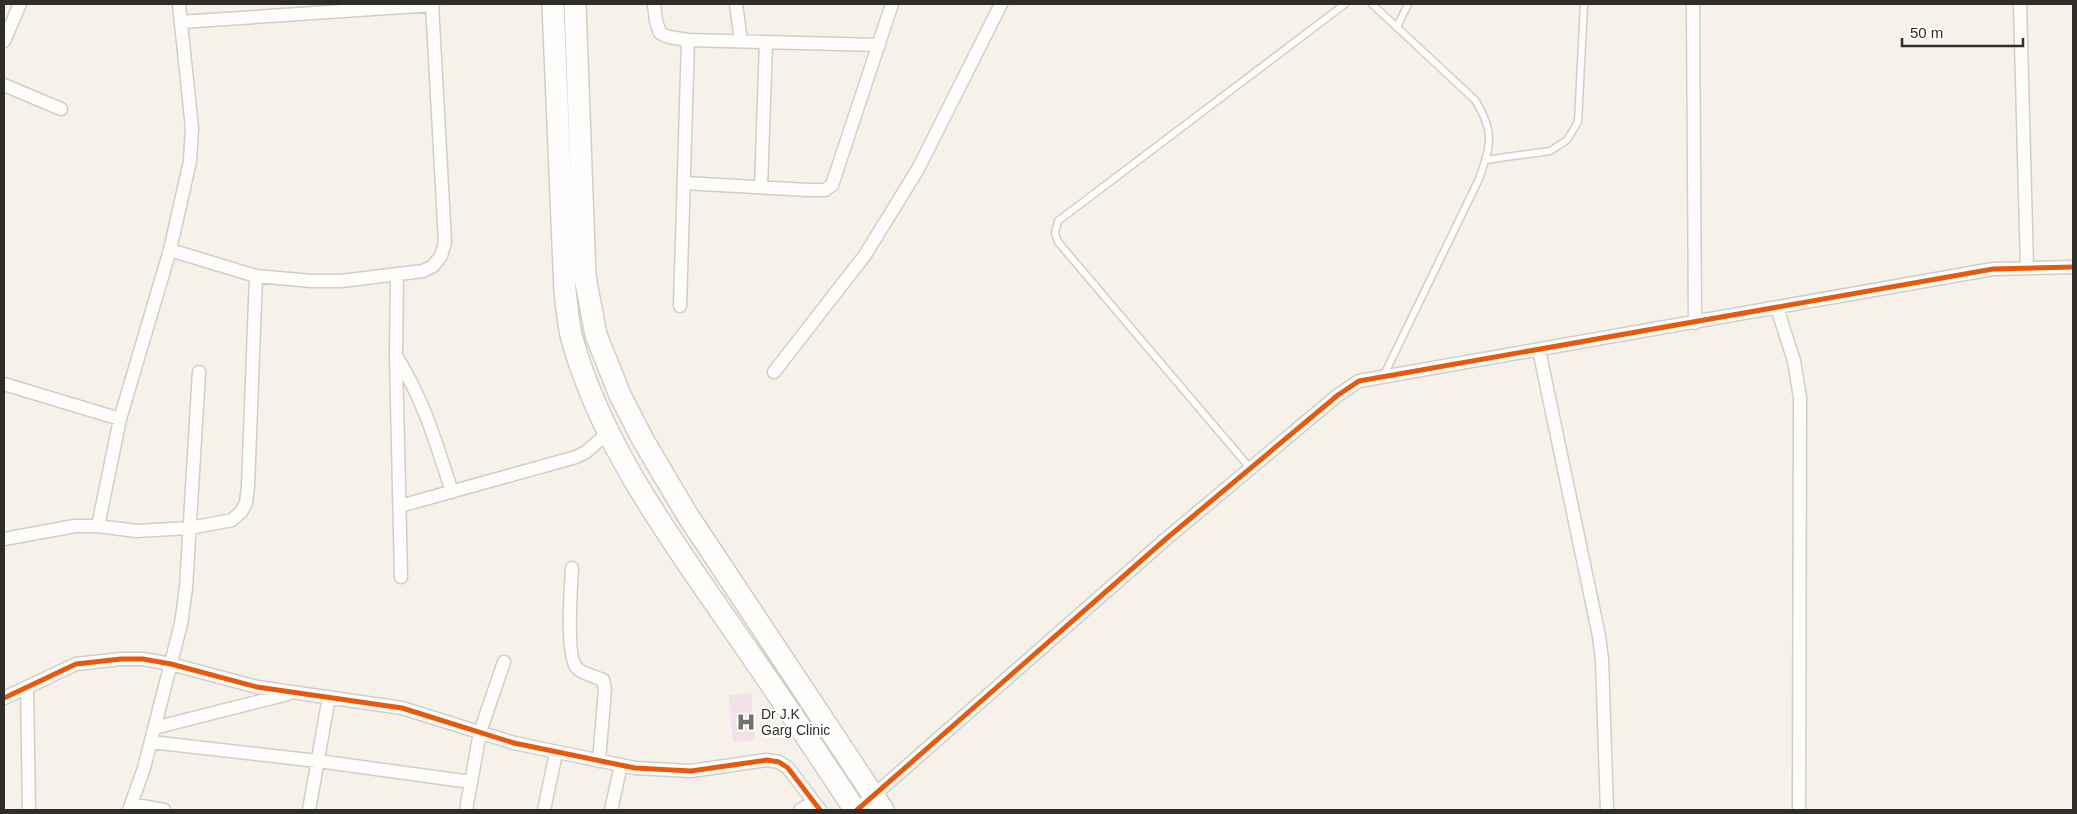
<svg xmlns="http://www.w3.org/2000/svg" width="2077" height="814" viewBox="0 0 2077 814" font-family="Arial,sans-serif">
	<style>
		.building { fill: #f0e2e7 }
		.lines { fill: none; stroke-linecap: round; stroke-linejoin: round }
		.lane-casing { stroke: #d1cec7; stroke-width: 9 }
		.street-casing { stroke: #d1cec7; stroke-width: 15 }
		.primary-casing { stroke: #d1cec7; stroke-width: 24 }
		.lane { stroke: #fefdfc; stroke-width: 6 }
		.street { stroke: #fefdfc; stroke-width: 12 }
		.primary { stroke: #fefdfc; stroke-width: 21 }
		.cycleway-casing { stroke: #fff; stroke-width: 8 }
		.cycleway { stroke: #e8590c; stroke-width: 5 }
		.labels { text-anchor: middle; stroke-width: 4; stroke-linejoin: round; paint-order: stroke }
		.poi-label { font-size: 14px; fill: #2f2d28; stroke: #fff; text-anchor: start }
	</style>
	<rect width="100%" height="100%" fill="#f6f2ea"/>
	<!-- building -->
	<path class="building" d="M751,693l4,47 -22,2 -4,-47z"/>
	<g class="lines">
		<!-- lane casing -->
		<g class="lane-casing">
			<path id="lane" d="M1372,4l103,96c20,32 16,45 4,79l-95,196
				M1397,27l11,-23
				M1485,160l65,-9 17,-11 11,-18 6,-118
				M1250,468l-192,-226 -3,-9 3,-12 287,-217"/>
		</g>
		<!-- street casing -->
		<g class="street-casing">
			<path id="street" d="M654,4l2,17 4,12 9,4 19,3 191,5
				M736,4l5,37
				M1693,4l2,319
				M2020,4l7,264
				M181,22l252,-17
				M4,41l16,-37
				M4,85l57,24
				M684,183l124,7h17l7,-5 60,-181
				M761,187l5,-145
				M170,250l86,26 56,5h29l82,-10 10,-5 8,-10 4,-14 -13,-238
				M397,276l-1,79 5,222
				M680,306l8,-266
				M1777,308l17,53 6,37 -1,412
				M1539,350l60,286 3,24 5,150
				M396,356c28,44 40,87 56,136
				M774,372l91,-117 53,-86 83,-165
				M4,384l116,35
				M400,506l176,-49 10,-5 23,-20
				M98,526l22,-107 50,-169 20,-89 2,-33 -13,-124
				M4,539l71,-13h23l38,5 54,-3 42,-8 9,-8 5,-9 2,-17 8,-210
				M572,568c-1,19 -7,91 6,101 6,5 18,8 25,11l2,9 -6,72
				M27,687l2,123
				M4,698l72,-34 45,-5h22l28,5 86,23 145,21 112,35 121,25 56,3 76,-11 12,2 9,6 32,42
				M154,728l134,-34
				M151,742l167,19 153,21
				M131,804l33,6
				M129,810l15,-42 37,-144 5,-36 13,-216
				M309,810l20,-113
				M466,810l14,-78 24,-70
				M544,810l12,-57
				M611,810l10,-45
				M800,810l14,-8
				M857,810l310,-272 171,-143 21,-14 634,-112 80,-2"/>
		</g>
		<!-- primary casing -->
		<g class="primary-casing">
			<path id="primary" d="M553,4l12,287c2,16 3,33 7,48 29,104 94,193 154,280 44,63 87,127 129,191
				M575,4l10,273 11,58 24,60 23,45 45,76 195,294"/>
		</g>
		<!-- lane -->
		<use href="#lane" class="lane"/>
		<!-- street -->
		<use href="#street" class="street"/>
		<!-- primary -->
		<use href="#primary" class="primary"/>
		<!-- cycleway casing -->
		<g class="cycleway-casing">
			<path id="cycleway" d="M4,698l72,-34 45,-5h22l28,5 86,23 145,21 112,35 121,25 56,3 76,-11 12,2 9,6 32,42
				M857,810l310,-272 171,-143 21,-14 634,-112 80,-2"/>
		</g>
		<!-- cycleway -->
		<use href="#cycleway" class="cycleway"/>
	</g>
	<!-- icons -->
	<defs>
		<g id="hospital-bare" transform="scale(1.5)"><path d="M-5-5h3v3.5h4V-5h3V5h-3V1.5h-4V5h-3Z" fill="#75726c" stroke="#fff" stroke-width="2.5" paint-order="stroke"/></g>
	</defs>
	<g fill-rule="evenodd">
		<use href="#hospital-bare" x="746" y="722"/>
	</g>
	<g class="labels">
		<!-- poi labels -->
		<g class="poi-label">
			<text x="761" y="719">Dr J.K<tspan x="761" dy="16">Garg Clinic</tspan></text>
		</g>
	</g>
	<!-- border -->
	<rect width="2077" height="814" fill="none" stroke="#2f2d28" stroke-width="10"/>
	<!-- scale -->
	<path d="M1902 38v8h121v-8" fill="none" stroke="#2f2d28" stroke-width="2.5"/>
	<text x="1910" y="38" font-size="15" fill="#2f2d28" stroke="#ffffff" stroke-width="4" paint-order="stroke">50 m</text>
</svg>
